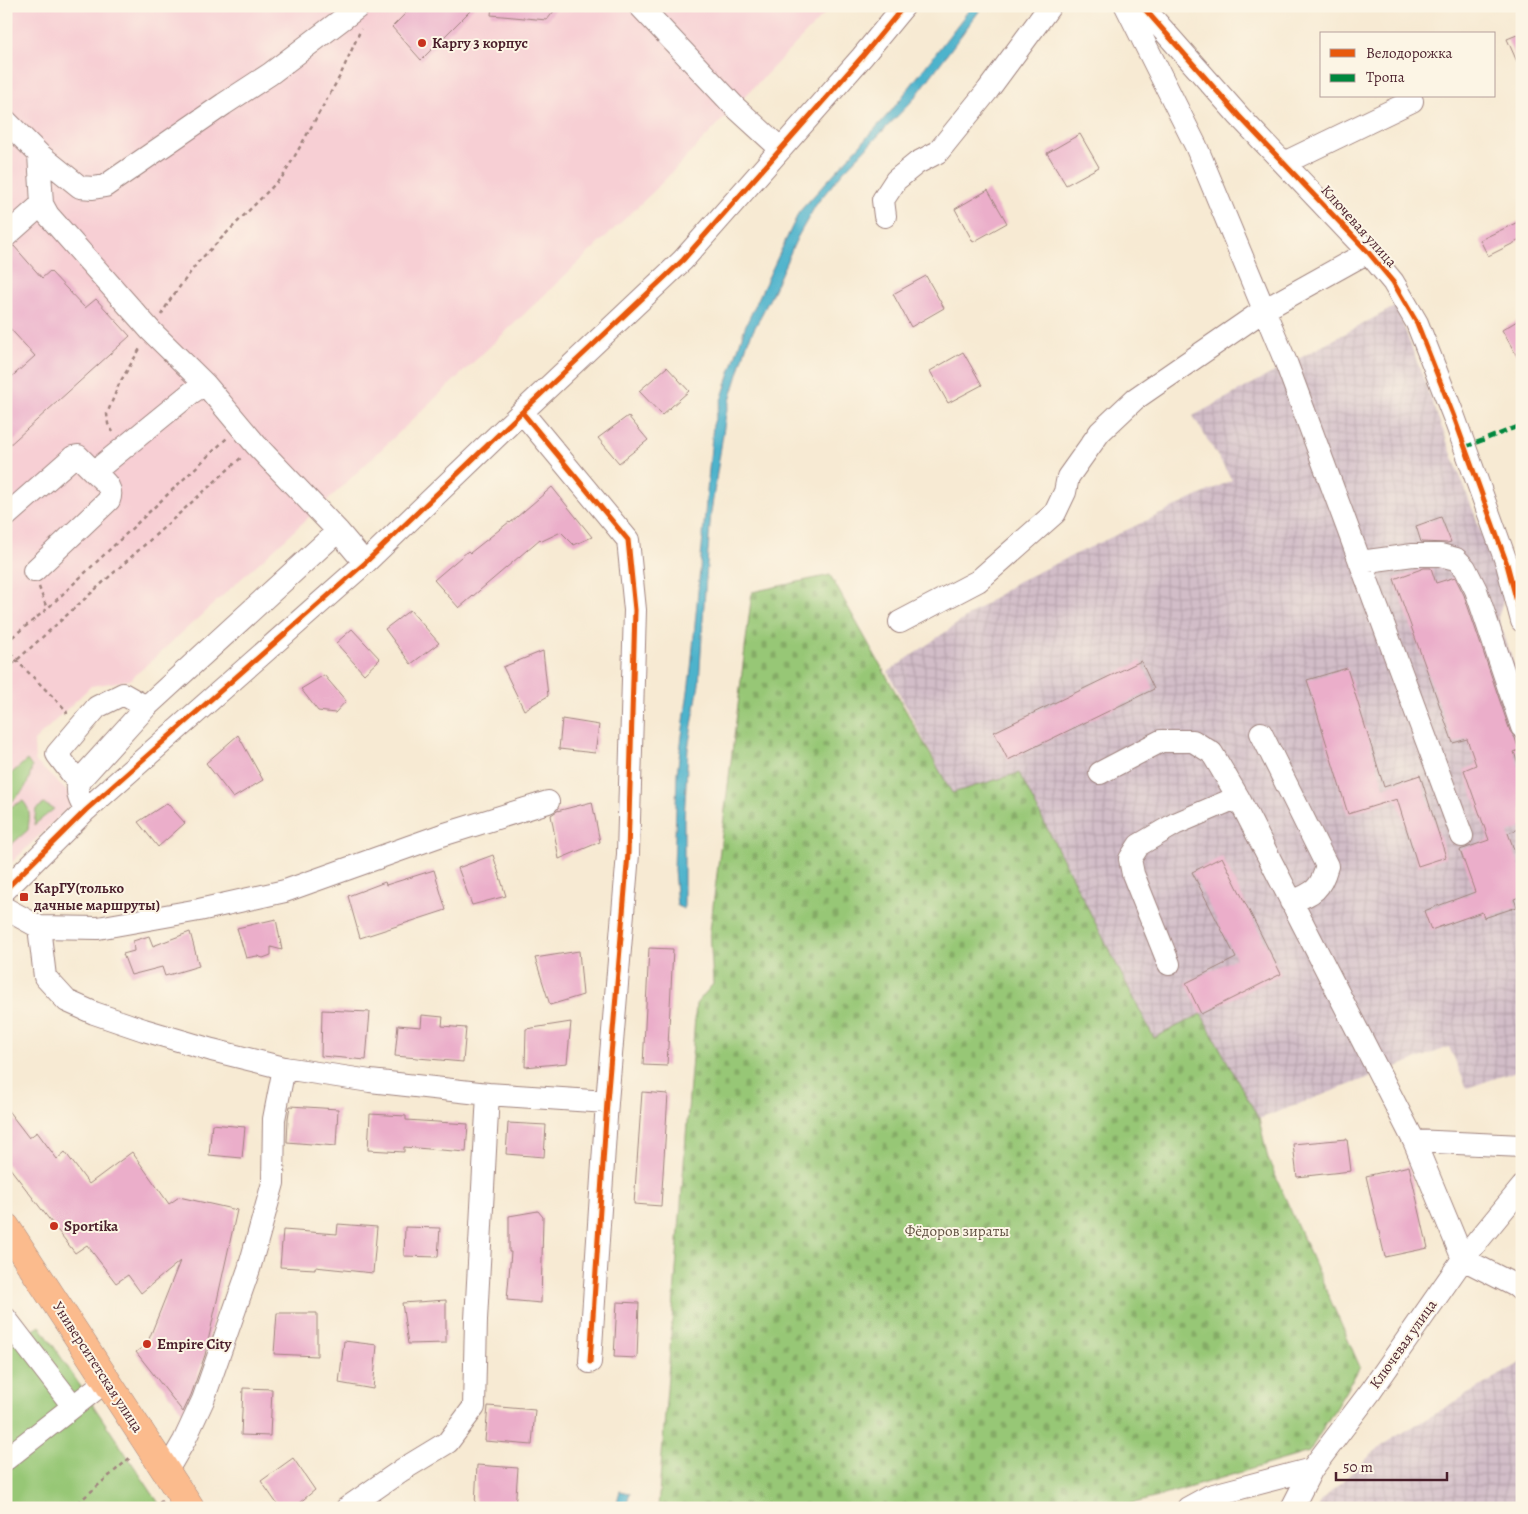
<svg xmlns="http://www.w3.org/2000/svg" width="1528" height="1514" viewBox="0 0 1528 1514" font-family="Alegreya,serif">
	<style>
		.built { fill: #f7cfd4 }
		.industrial { fill: url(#industrial-grid) }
		.green { fill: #97c776; stroke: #707350 }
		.cemetery { fill: url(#cemetery-stones); stroke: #707350 }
		.water { fill: #4eb3cc; stroke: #4c697c }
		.building { fill: #ebaeca }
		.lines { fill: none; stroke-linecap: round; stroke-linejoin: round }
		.minor-casing { stroke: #a0847f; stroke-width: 24 }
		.major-casing { stroke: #a0847f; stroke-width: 29 }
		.path { stroke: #a0847f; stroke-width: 2.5; stroke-dasharray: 4 4; stroke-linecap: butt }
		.minor { stroke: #fff; stroke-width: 22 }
		.major { stroke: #fbbb8d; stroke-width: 28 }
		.quiet { stroke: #00873e; stroke-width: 4; stroke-dasharray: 8 4; stroke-linecap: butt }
		.cycleway-casing { stroke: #fcf5e5; stroke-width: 8 }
		.cycleway { stroke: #e8590c; stroke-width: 5 }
		.poi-dot { fill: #c8321e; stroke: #fcf5e5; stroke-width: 2 }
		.labels { text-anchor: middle; stroke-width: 4; stroke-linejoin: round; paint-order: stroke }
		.poi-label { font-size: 15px; font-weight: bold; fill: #4a1f2b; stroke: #fcf5e5; text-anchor: start }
		.street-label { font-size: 15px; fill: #4a1f2b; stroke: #fcf5e5 }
		.park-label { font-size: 15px; fill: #615142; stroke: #fcf5e5 }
	</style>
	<defs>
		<pattern id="industrial-grid" width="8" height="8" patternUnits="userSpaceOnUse" patternTransform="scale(1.25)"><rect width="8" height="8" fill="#d2bdc8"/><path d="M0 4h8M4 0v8" fill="none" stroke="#b6a2ac"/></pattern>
		<pattern id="cemetery-stones" width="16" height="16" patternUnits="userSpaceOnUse" patternTransform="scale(1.25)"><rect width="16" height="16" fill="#97c776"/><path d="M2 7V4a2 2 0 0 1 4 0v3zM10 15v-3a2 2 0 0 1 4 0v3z" fill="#84aa66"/></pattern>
	</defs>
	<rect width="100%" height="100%" fill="#fcf5e5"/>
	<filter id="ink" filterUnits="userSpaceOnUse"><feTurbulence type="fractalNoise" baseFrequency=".02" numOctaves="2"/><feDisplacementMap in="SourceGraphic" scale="10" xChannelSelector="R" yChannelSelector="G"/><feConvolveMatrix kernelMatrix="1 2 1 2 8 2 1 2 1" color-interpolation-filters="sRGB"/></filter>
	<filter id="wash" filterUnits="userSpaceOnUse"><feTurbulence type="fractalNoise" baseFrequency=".0096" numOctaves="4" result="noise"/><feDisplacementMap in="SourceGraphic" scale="20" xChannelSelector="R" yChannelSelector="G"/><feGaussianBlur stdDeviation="1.12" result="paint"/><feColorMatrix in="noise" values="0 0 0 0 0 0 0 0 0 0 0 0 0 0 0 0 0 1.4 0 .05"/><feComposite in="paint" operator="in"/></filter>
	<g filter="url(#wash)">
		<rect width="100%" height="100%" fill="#f7ead3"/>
		<!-- built -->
		<path class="built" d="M6,6h826l-179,186 -323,306 -200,182 -39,6 -57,55 1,20 38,36 -3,9 -64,62z"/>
		<!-- industrial -->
		<path class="industrial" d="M1396,306l109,289 -7,22 24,72v380l-55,19 -18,-41 -190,72 -58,-105 -47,24 -135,-265 -67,21 -64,-122 129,-90 215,-102 -39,-64z
			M1522,1362v146h-203l1,-7 62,-56z"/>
		<!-- green -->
		<path class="green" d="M27,760l5,7c-5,23 -9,24 -26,40v-29z
			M23,801c9,10 6,17 5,29l-22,19v-38l2,-3z
			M44,804l10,5 -20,16 2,-16z
			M40,1326l122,182h-156v-160z"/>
		<!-- cemetery -->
		<path class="cemetery" d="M830,575l122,218 67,-20 135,265 47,-24 58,105 9,40 92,208 -51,85 -155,46 -39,10h-457l38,-504 17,-20 -3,-54 42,-338z"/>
		<!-- water -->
		<path class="water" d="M972,6h11l-70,94 -70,72 -26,31 -20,35 -27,60 -22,43 -22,73 -15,98 -7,92 -5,80 -11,65 -4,71v89l-7,-3 -3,-37 3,-96 14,-104 22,-244 32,-98 54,-115 93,-102z
			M620,1491l10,2 -4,15h-10z"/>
		<g id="blocks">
			<!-- building -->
			<path class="building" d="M413,6h62l-54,54 -29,-33z
				M492,6h66l-11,14 -56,-5z
				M1522,33v40l-15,-34z
				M1080,134l19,33 -33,18 -19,-32z
				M988,190l19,33 -34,19 -18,-33z
				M1522,220v19l-34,17 -8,-16z
				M14,246l28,32 8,-7 35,37 11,-9 34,37 -124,112v-66l29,-26 -29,-32v-75z
				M926,276l18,32 -33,19 -18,-33z
				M1522,318v47l-20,-35z
				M963,352l19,33 -34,18 -18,-32z
				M667,367l22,24 -27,24 -23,-24z
				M628,416l20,24 -29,23 -21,-25z
				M552,487l40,50 -18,8 -13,-13 -19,9 -2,-2 -81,69 -25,-28 34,-29 2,2 39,-31 1,1z
				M1441,517l10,25 -4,1 -26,-1 -5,-16z
				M1424,568h7l5,15 19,-6 9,18 46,136 5,7 4,12 -5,2 8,23v53l-14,5 14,39v24l-8,3 3,8 -33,11 -2,-6 -51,18 -7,-19 51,-19 -15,-42 29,-10 -25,-70 12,-5 -9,-26 -14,4 -59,-164z
				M410,610l29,33 -28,21 -26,-35z
				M352,629l28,30 -16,15 -28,-31z
				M543,651l5,45 -24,14 -21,-43z
				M1141,661l13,28 -146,71 -14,-28z
				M1347,668l37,119 36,-12 26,82 -28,9 -21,-67 -49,15 -41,-134z
				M324,675l22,26 -11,12 -17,-2 -17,-22z
				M562,719l37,6 -4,28 -36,-4z
				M238,735l25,45 -30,18 -27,-35z
				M592,802l8,40 -41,17 -8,-44 6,-4z
				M167,803l18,20 -27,24 -20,-25z
				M493,855l13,41 -34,9 -14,-37z
				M1222,857l59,117 -80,40 -15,-31 50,-25 -44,-86z
				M434,870l12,40 -86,28 -12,-42 37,-14 1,3z
				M276,919l6,31 -11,-3v8l-8,3 -6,-2 -11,2 -9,-30z
				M190,932l9,34 -34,10 -3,-9 -31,8 -8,-21 11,-3 -1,-10 16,-5 4,10z
				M649,948l24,1 -6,117 -24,-1z
				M579,951l4,44 -33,10 -15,-47z
				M322,1010l48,2 -4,48 -45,-4z
				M422,1015l21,2 -1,9 24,2 -3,34 -68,-6 3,-31 23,2z
				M571,1022l-4,41 -42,4 1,-38z
				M642,1092l26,2 -7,112 -27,-2z
				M290,1106l48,3 -2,37 -49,-4 1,-24z
				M6,1108l23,30 8,-6 20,27 8,-7 24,32 43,-32 37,52 10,-7 58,13 -32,145 -14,40 -8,17 -47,-60 11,-8 33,-83 -39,32 -13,-18 -12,8 -29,-38 -12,8 -69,-90z
				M370,1114l36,2v4l62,4 -2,28 -62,-5v5l-36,-2z
				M508,1123l38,2 -2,32 -38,-3z
				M212,1124l33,3 -3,31 -33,-3z
				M1347,1139l4,32 -54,6 -4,-33z
				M1409,1166l19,82 -43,9 -19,-81z
				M538,1211l5,6 -2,86 -34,-3 4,-48h-2v-36z
				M338,1224l39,3 -4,46 -58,-6v2l-35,-2 3,-37 54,4z
				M405,1227l35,1 -2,29 -34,-1z
				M446,1300v43l-38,1 -6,-41z
				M617,1302l22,1 -2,55 -23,-1z
				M277,1313h40v43l-43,-2z
				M344,1341l33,4 -4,44 -34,-6z
				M243,1388l29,1 -2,47 -29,-1z
				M488,1406l47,4 -3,35 -47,-4z
				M293,1458l22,32 -22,18h-13l-19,-27z
				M477,1465l41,3 -3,40 -40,-2z"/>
		</g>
	</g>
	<g filter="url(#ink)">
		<use href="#blocks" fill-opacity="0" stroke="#a0847f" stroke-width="1"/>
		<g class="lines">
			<!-- minor casing -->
			<g class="minor-casing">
				<path id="minor" d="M640,6l95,101 46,42
					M1126,6l70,140 91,219 175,471
					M1142,6l97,110 129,136 25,30 24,41 37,94 53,147 15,57
					M6,121l33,33 41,33 13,1 12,-2 119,-82 46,-30 87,-66
					M39,154l3,50 6,11 103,116 54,53
					M1284,163l128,-62
					M885,216l-2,-16 13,-20 21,-17 21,-11 50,-62 62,-84
					M6,236l36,-32
					M522,412l106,128 7,70 -7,244 -21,248 -17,260
					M6,516l67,-59 5,-1 16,16 97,-79 14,-9 51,61 82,86 27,32
					M1360,562l53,-7h27l16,4 9,9 11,22 46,137
					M34,571l75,-71c5,-13 -6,-19 -15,-28
					M900,622l78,-41 77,-68 10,-21 3,-15 32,-45 35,-33 129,-89 104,-58
					M1261,733l66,133c-7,25 -14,27 -36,36
					M1100,773l61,-32h32l19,12 26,44 176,344 108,5
					M78,782l-21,-28 40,-47 26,-13 23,13
					M86,810c-7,-10 -9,-16 -8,-28l68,-75 192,-176
					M6,889l80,-79 279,-247 157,-151 161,-152 179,-203 42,-51
					M6,909l33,18 59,1 101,-18 86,-19 157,-56 106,-33
					M39,927l6,50 22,24 27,12 50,17 68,20 72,18 -10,51 -1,64 -24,86 -46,131 -19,41 -18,31
					M1169,964l-36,-90 -3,-15 9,-14 36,-21 63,-27
					M284,1068l86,13 118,13 -12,226 -2,87 -26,35 -46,28 -55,38
					M488,1094l119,8
					M1414,1141l49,118 53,27 6,5
					M6,1319l67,87
					M6,1459l100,-78
					M1188,1508l22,-12 102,-27
					M1292,1508l20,-39 59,-78 92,-132 59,-72"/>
			</g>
			<!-- major casing -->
			<g class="major-casing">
				<path id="major" d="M6,1227l184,281"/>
			</g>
			<!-- path -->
			<path class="path" d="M161,315l9,-15 28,-38 86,-87 56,-99 21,-47
				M113,432l-5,-8 -1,-10 12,-30 22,-37
				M39,587l8,22
				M6,642l41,-33 180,-171
				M6,647l10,13 50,50 1,4
				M6,670l237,-214
				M72,1508l60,-52
				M153,1508l9,-7"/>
			<!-- minor -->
			<use href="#minor" class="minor"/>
			<!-- major -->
			<use href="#major" class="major"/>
			<!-- quiet -->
			<path class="quiet" d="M1465,447l57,-22"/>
			<!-- cycleway casing -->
			<g class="cycleway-casing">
				<path id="cycleway" d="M1142,6l97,110 129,136 25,30 24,41 37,94 53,147 15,57
					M522,412l106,128 7,70 -7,244 -21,248 -17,260
					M6,889l80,-79 279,-247 157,-151 161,-152 179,-203 42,-51"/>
			</g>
			<!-- cycleway -->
			<use href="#cycleway" class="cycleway"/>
		</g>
	</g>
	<!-- markers -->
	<g class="poi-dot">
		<circle cx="422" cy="43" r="5"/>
		<rect x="19" y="892" width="10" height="10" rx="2.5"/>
		<circle cx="54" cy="1226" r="5"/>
		<circle cx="147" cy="1344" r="5"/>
	</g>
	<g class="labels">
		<!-- poi labels -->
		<g class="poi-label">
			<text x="432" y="48">Каргу 3 корпус</text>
			<text x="34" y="893">КарГУ(только<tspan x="34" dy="17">дачные маршруты)</tspan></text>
			<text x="64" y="1231">Sportika</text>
			<text x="157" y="1349">Empire City</text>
		</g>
		<!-- street labels -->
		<g class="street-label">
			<text transform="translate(1359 226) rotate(48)" y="5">Ключевая улица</text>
			<text transform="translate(1403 1344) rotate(-55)" y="5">Ключевая улица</text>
			<text transform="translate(98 1367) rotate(57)" y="5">Университетская улица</text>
		</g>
		<!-- park labels -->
		<g class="park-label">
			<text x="957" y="1236">Фёдоров зираты</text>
		</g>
	</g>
	<!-- margin -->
	<rect width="1528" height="1514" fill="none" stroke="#fcf5e5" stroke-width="25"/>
	<!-- legend -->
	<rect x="1320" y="32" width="175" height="65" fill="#fcf5e5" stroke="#b59f9b"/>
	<rect x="1330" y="49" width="25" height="8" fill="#e8590c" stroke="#b59f9b"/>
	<text x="1366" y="58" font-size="15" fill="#4a1f2b">Велодорожка</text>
	<rect x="1330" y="74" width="25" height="8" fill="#00873e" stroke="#b59f9b"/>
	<text x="1366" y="82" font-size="15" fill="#4a1f2b">Тропа</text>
	<!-- scale -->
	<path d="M1336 1472v8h111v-8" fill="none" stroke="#4a1f2b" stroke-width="2.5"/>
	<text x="1343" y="1472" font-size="15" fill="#4a1f2b" stroke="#fcf5e5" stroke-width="4" paint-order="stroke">50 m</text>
</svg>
